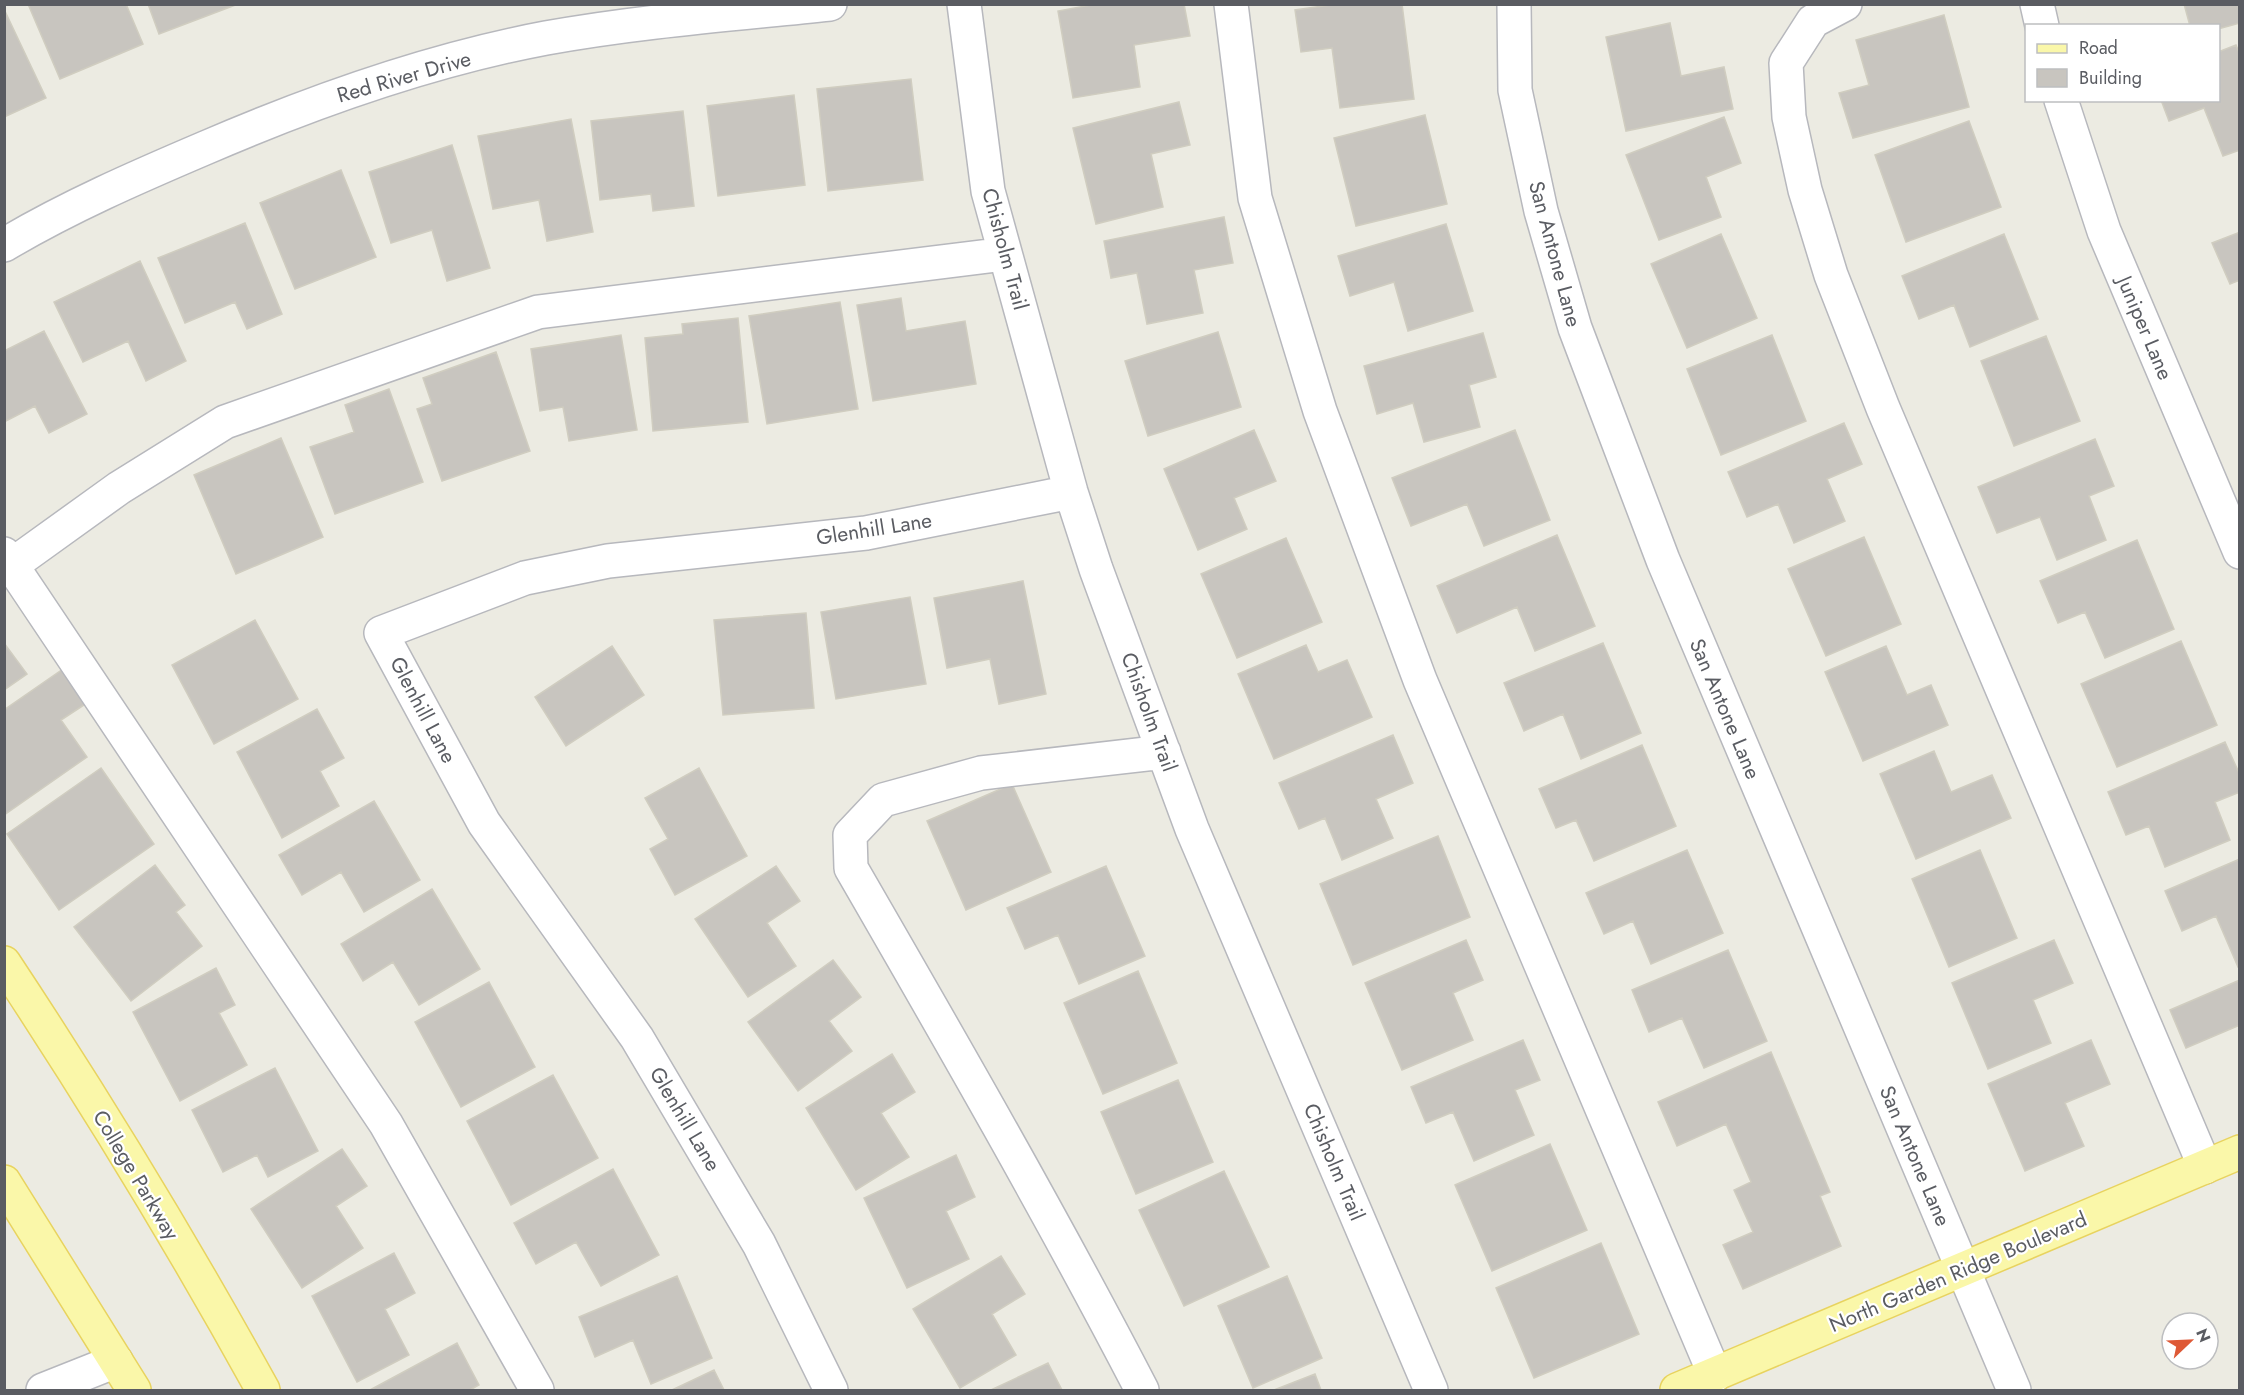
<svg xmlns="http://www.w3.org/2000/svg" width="2244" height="1395" viewBox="0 0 2244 1395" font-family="Jost,sans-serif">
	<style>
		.building { fill: #c8c5bf; stroke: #d0cdc0; stroke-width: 1.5 }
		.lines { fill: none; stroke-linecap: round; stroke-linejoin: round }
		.minor-casing { stroke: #b7b8bd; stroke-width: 36 }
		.major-casing { stroke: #e8d35f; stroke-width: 36 }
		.minor { stroke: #fff; stroke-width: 33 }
		.major { stroke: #faf7a9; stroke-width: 33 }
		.labels { text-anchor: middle; stroke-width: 4.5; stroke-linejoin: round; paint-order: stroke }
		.street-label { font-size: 21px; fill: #5a5c62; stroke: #fff }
	</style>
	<rect width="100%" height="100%" fill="#ecebe2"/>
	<!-- building -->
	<path class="building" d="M28,4h98l17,40 -83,35z
		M148,4h90l-79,30z
		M1096,4h88l6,32 -56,9 6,42 -67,11 -15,-87z
		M1337,4h65l12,95 -74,9 -8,-60 -31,4 -6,-42z
		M2184,4h55l1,19 -22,6v-3h-28z
		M4,9l42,89 -42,19z
		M1944,15l25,92 -116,31 -14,-45 30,-8 -13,-45z
		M1670,23l11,53 43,-9 9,42 -107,22 -20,-94z
		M2236,45l4,10v95l-17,6 -19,-48 -35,13 -8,-21h57v-48z
		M911,79l12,101 -95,11 -11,-102z
		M794,95l11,90 -87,11 -11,-90z
		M1179,102l11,43 -39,9 12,53 -67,17 -23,-96z
		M683,111l11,95 -41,5 -2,-17 -51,6 -9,-79z
		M1425,115l22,89 -91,22 -22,-88z
		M1724,117l17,46 -35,14 15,40 -62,23 -33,-85z
		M571,119l22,113 -46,9 -8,-41 -46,9 -15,-73z
		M1969,121l32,86 -95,35 -31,-87z
		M452,145l38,123 -43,13 -15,-51 -41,13 -22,-71z
		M341,170l35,87 -81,32 -35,-86z
		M1224,217l9,46 -39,7 9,43 -56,11 -10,-51 -26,5 -7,-37z
		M245,223l37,91 -35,15 -12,-27 -50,21 -27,-65z
		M1446,224l27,87 -65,20 -14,-49 -44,14 -12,-40z
		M2240,232v48l-10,4 -18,-41z
		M1721,234l36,84 -70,30 -36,-84z
		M2004,234l34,85 -68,28 -16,-42 -35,14 -17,-43z
		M140,261l46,100 -40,20 -18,-40 -45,21 -29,-60z
		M901,298l5,33 59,-10 11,63 -103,17 -16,-96z
		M840,302l18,107 -91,15 -18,-108z
		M738,318l10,104 -95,9 -8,-93 38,-4 -1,-10z
		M44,331l43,83 -38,19 -14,-27 -31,16v-71z
		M1218,332l23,75 -93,29 -23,-75z
		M1483,333l13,44 -27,8 11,42 -56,15 -11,-39 -36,11 -13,-48z
		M621,335l16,95 -68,11 -6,-34 -23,4 -9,-62z
		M1772,335l34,86 -85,34 -34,-86z
		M2046,336l34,85 -66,25 -33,-85z
		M496,352l34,99 -88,30 -25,-72 15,-5 -9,-26z
		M389,389l34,93 -88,32 -25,-67 44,-15 -9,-27z
		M1844,423l18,41 -35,15 18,42 -51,22 -16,-39 -31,13 -19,-45z
		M1254,430l22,51 -42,17 13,31 -49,21 -34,-81z
		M1515,430l35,90 -66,26 -17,-42 -56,22 -19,-48z
		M281,438l42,99 -87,37 -42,-99z
		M2095,439l19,47 -25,10 17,44 -49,20 -17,-43 -43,16 -19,-46z
		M1557,535l38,91 -60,25 -18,-44 -60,26 -20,-47z
		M1864,537l37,87 -75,32 -38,-87z
		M1286,538l36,84 -85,36 -36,-84z
		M2137,540l37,89 -69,29 -20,-46 -27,11 -18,-42z
		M1023,581l23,113 -47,10 -9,-45 -43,9 -13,-70z
		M910,597l16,87 -90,15 -15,-87z
		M806,613l8,95 -91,7 -9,-95z
		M255,620l43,79 -84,45 -42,-79z
		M2181,641l36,84 -100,42 -36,-83z
		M4,643l23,31 -23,16z
		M1603,643l38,90 -60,26 -18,-45 -39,17 -20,-48z
		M1306,645l12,27 29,-12 25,57 -98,42 -36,-85z
		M612,646l32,49 -78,51 -31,-49z
		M1886,646l21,49 24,-10 17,40 -85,36 -38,-89z
		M63,669l24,34 -26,17 26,37 -83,58v-105z
		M317,709l27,49 -24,13 19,35 -57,32 -45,-86z
		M1393,735l20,48 -37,16 17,39 -51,22 -17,-42 -26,11 -20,-46z
		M2225,742l15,33v17l-25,10 15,38 -65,27 -16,-41 -23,9 -18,-43z
		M1642,745l34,81 -82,35 -18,-41 -20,8 -17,-39z
		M1934,751l17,41 41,-17 19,43 -95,41 -36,-85z
		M101,768l53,76 -95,66 -52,-76z
		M699,768l48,88 -72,39 -25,-46 18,-10 -23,-41z
		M1012,784l39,88 -85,38 -39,-89z
		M374,801l46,79 -56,32 -23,-40 -39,23 -23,-40z
		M1438,836l32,81 -117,48 -33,-81z
		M1687,850l36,83 -72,31 -18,-43 -29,13 -18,-41z
		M1980,850l37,88 -68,29 -37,-88z
		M2240,859v107l-2,1 -22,-51 -34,15 -17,-40z
		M155,865l30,40 -9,7 26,34 -71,55 -57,-74z
		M776,866l24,35 -33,22 29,43 -48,31 -53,-78z
		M1106,866l39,90 -66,28 -21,-49 -33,14 -18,-41z
		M432,889l48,80 -61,36 -26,-43 -30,19 -22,-37z
		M1466,940l17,40 -30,13 20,47 -71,30 -37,-87z
		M2054,940l19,43 -40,17 18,43 -63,26 -36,-86z
		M1728,950l39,91 -63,27 -22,-50 -33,14 -17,-42z
		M833,960l28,37 -32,24 23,30 -54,40 -50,-69z
		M216,968l19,37 -16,8 28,52 -67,36 -47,-89z
		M1138,971l39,92 -74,31 -39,-91z
		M2240,980v45l-54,23 -16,-38z
		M489,982l46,85 -74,40 -46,-85z
		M1523,1040l17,40 -25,10 19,45 -60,26 -21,-49 -27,11 -15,-36z
		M2091,1040l19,44 -45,19 19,43 -59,25 -37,-87z
		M1771,1052l59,140 -10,4 21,50 -98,43 -20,-44 30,-13 -19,-42 17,-8 -25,-58 -49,22 -19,-44z
		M892,1054l23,38 -34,21 28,44 -53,33 -50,-82z
		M275,1068l43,83 -50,26 -11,-22 -34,17 -31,-62z
		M553,1075l45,83 -87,47 -44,-84z
		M1178,1080l35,82 -77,32 -35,-82z
		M1550,1144l37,86 -95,41 -37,-86z
		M342,1149l25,37 -31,20 27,42 -61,40 -51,-79z
		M956,1155l19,42 -29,14 23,48 -62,29 -43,-90z
		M613,1169l46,86 -58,31 -25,-44 -40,22 -22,-41z
		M1224,1171l45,96 -85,39 -45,-96z
		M1601,1243l38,91 -105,44 -38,-90z
		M394,1253l21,40 -30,16 24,46 -52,27 -45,-86z
		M1001,1256l24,38 -33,20 24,41 -56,33 -47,-79z
		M677,1276l35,82 -61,26 -18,-44 -38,17 -16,-40z
		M1287,1276l35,82 -69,30 -35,-82z
		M457,1343l22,42 -9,5h-100z
		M1048,1363l14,27h-71z
		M714,1370l10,20h-52z
		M1315,1374l6,16h-47z"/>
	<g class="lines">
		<!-- minor casing -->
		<g class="minor-casing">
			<path id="minor" d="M964,4l24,187 83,301 25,77 96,260 239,561
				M1231,4l24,194 65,213 100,269 295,695
				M1514,4l1,86 26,121 34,117 88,232 351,830
				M1845,4l-32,17 -27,42 3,54 16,73 26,85 52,133 322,759
				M2037,4l5,22
				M2061,100l43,131 136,321
				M4,245c64,-38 133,-68 201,-97 109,-47 224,-88 341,-110 94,-17 189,-24 284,-34
				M4,554l382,570 151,266
				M12,565l107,-77 106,-66 313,-110 467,-58
				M43,1390l73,-29
				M831,1390l-72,-146 -122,-206 -153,-215 -103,-190 144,-55 83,-17 258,-28 205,-41
				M1142,1390c-92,-177 -191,-349 -291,-522l-1,-33 33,-35 98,-27 183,-21"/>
		</g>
		<!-- major casing -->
		<g class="major-casing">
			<path id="major" d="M4,963c92,139 179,282 259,427
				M4,1182l130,208
				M1677,1390l563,-238"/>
		</g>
		<!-- minor -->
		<use href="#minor" class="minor"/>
		<!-- major -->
		<use href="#major" class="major"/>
	</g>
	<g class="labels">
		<!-- street labels -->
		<g class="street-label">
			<text transform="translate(404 77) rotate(-16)" y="7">Red River Drive</text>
			<text transform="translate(1005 249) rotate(75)" y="7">Chisholm Trail</text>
			<text transform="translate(1555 254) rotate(75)" y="7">San Antone Lane</text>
			<text transform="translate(2145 328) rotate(67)" y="7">Juniper Lane</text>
			<text transform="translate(874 529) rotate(-9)" y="7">Glenhill Lane</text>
			<text transform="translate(1725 709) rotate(67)" y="7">San Antone Lane</text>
			<text transform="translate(423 710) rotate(62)" y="7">Glenhill Lane</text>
			<text transform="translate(1149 712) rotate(70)" y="7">Chisholm Trail</text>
			<text transform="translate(685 1119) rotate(59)" y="7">Glenhill Lane</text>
			<text transform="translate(1915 1156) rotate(67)" y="7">San Antone Lane</text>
			<text transform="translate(1334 1162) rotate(67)" y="7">Chisholm Trail</text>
			<text transform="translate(136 1175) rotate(59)" y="7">College Parkway</text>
			<text transform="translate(1958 1272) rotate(-23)" y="7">North Garden Ridge Boulevard</text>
		</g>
	</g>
	<!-- border -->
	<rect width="2244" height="1395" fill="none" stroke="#5a5c62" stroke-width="12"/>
	<!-- legend -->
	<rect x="2025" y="24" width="195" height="78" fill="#ffffff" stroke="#bdbec0" stroke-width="1.5"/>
	<rect x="2037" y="44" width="30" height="9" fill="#faf7a9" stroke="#bdbec0" stroke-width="1.5"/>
	<text x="2079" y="54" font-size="18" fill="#5a5c62">Road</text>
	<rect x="2037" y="69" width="30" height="18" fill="#c8c5bf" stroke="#bdbec0" stroke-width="1.5"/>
	<text x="2079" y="84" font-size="18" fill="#5a5c62">Building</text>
	<!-- north arrow -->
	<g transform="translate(2190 1341) rotate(67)"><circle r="28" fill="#ffffff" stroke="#bdbec0" stroke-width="1.5"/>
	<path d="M0-4.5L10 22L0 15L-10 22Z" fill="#de5936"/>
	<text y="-9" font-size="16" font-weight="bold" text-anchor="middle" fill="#5a5c62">N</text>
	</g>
</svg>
